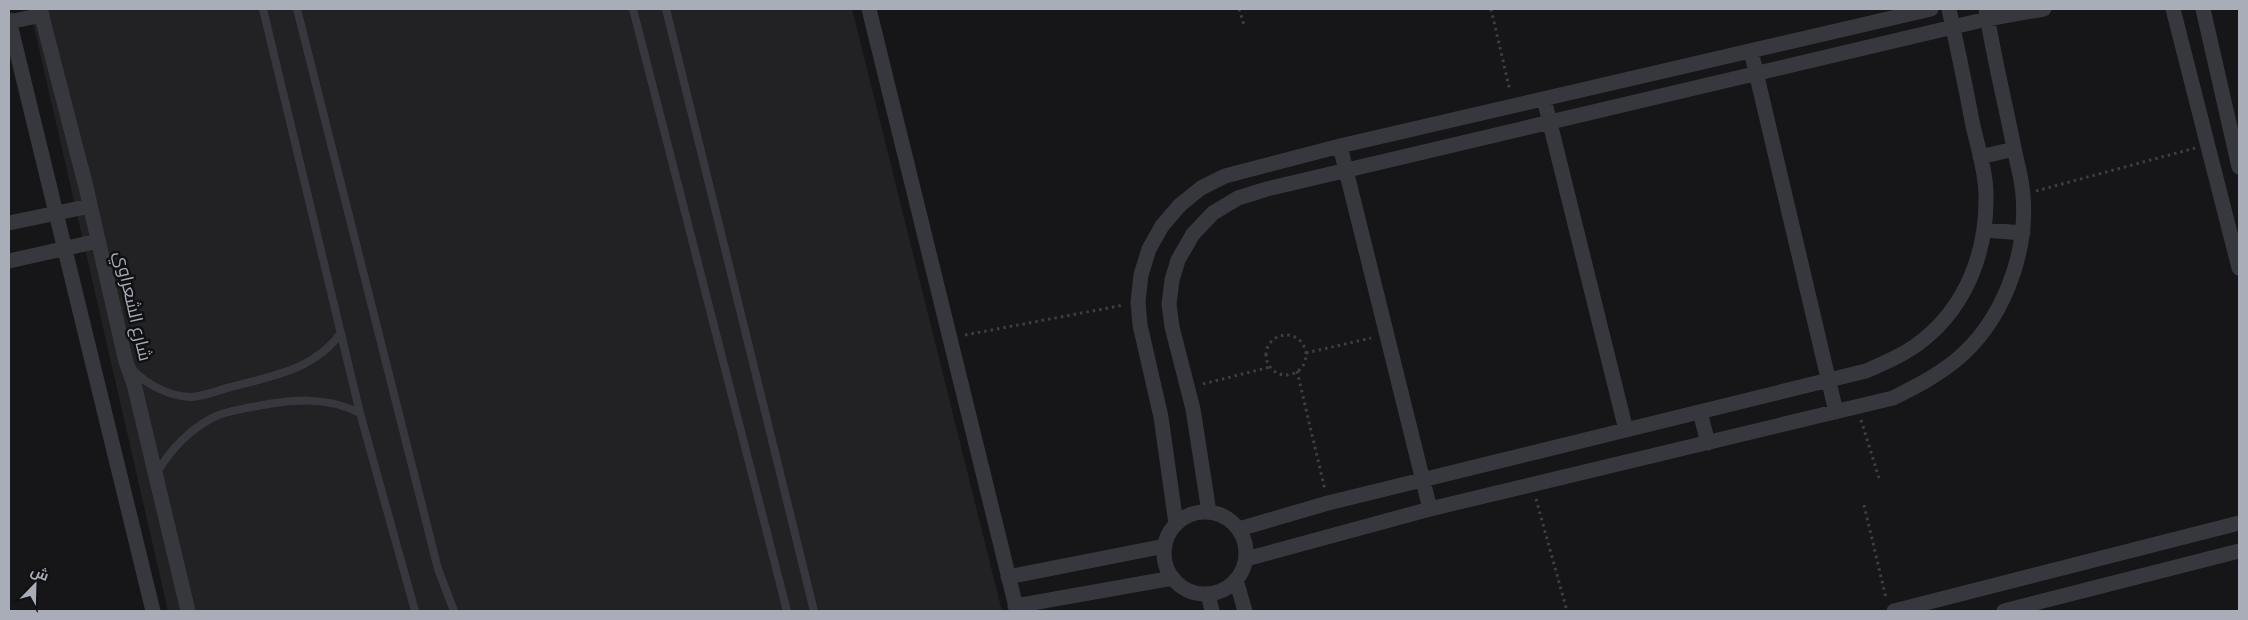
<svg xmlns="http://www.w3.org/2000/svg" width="2248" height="620" viewBox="0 0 2248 620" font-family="Overpass,Cairo,sans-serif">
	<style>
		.built { fill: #222225 }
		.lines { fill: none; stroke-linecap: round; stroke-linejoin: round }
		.path { stroke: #3d3f44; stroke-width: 3; stroke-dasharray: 2.5 4; stroke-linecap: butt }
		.lane { stroke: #37383d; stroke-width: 8 }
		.street { stroke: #37383d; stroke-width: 15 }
		.labels { text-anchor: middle; stroke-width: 5; stroke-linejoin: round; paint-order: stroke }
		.street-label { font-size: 18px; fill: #a8adb8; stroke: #111113 }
	</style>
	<rect width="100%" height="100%" fill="#161618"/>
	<!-- built -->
	<path class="built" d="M30,9h822l150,602h-834z"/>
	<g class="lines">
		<!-- path -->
		<path class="path" d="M1239,9l5,16
			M1491,9l19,82
			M2036,191l159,-43
			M965,335l159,-30
			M1266 355a20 20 0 1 1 40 0a20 20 0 1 1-40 0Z
			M1306,353l65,-15
			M1297,371l28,119
			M1203,384l67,-17
			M1861,420l18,58
			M1536,499l31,112
			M1864,505l22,93"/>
		<!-- lane -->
		<path class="lane" d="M263,9l97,404 55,198
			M297,9l141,560 16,42
			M633,9l154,602
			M666,9l148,602
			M133,370c14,15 36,26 57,27 13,0 28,-7 41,-10 41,-11 83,-17 110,-54
			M156,474c14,-24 32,-43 56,-56 13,-7 26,-8 40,-11 38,-7 72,-12 108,6"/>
		<!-- street -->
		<path class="street" d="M40,9l46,178 40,175 8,22 54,227
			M869,9l148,602
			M2173,9l66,259
			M2203,9l36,158
			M9,20l144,591
			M9,22l33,-7
			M1751,51l85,361
			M1544,99l82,331
			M1340,146l90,363
			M1980,157l34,-8
			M9,223l81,-17
			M1985,230l38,3
			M9,261l89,-20
			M1700,412l8,31
			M1209,512l-16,-103 -21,-82 -3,-23 3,-24 6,-20 15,-26 20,-21 25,-15 29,-9 720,-170 57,-10
			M1164 553a41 41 0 1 1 82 0a41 41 0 1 1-82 0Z
			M1176,524l-15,-107 -21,-92 -2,-23 3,-27 8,-26 13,-23 18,-21 21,-17 24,-12 115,-30 591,-137
			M1239,529l89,-26 538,-132c20,-9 40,-17 57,-31 44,-35 64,-89 63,-145 0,-24 -9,-50 -14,-74 -7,-38 -15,-75 -23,-112
			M1246,559l184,-50 463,-111c22,-11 42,-21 62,-37 47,-38 73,-106 68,-166 -1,-17 -7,-35 -10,-52 -9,-45 -20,-89 -27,-134
			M1008,577l157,-31
			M1236,580l9,31
			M1208,594l4,17
			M1015,606l158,-28
			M1894,611l345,-88
			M2004,611l235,-60"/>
	</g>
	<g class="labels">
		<!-- street labels -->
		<g class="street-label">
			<text transform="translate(133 306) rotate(77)" y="6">شارع الشعراوي</text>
		</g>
	</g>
	<!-- border -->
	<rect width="2248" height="620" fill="none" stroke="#a8adb8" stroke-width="20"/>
	<!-- north arrow -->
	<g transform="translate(35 585) rotate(23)" stroke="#111113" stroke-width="4" paint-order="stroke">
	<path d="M0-4L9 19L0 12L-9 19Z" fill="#a8adb8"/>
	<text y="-8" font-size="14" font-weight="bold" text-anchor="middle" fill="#a8adb8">ش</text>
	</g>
</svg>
